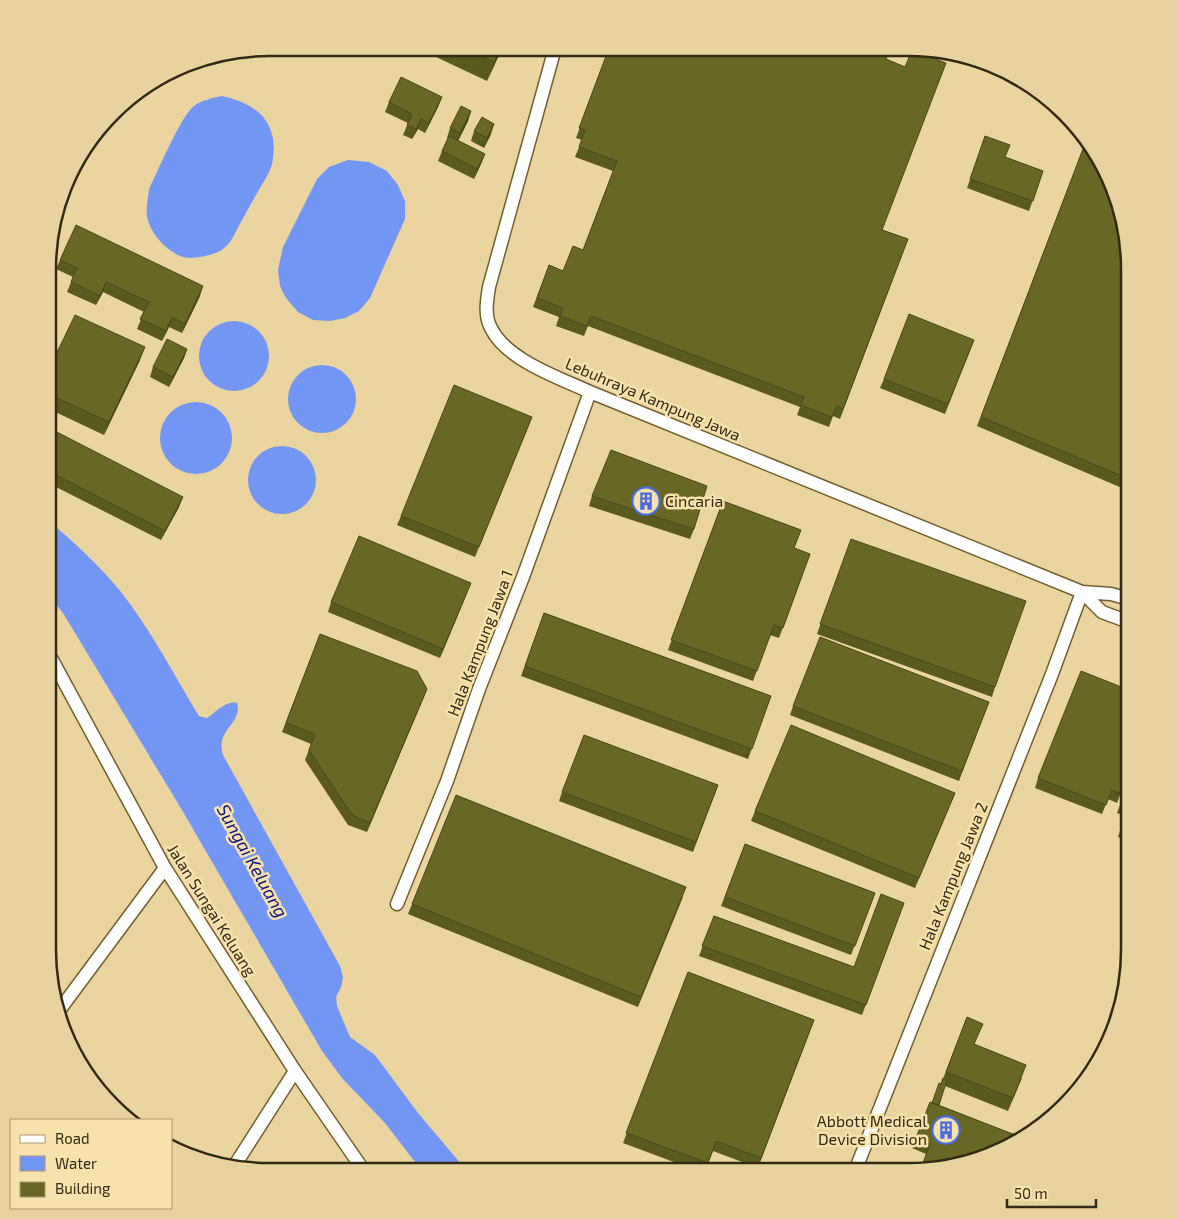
<svg xmlns="http://www.w3.org/2000/svg" width="1177" height="1219" viewBox="0 0 1177 1219" font-family="'Exo 2',sans-serif">
	<style>
		.water { fill: #7396f5 }
		.lines { fill: none; stroke-linecap: round; stroke-linejoin: round }
		.minor-casing { stroke: #735e2d; stroke-width: 15 }
		.minor { stroke: #fff; stroke-width: 12 }
		.wall { fill: #5a5920 }
		.shaded-wall { fill: #4a481a }
		.building { fill: #696725; stroke: #4a481a }
		.labels { text-anchor: middle; stroke-width: 5; stroke-linejoin: round; paint-order: stroke }
		.street-label { font-size: 16px; fill: #332a15; stroke: #f7e1ac }
		.poi-label { font-size: 16px; fill: #332a15; stroke: #f7e1ac; text-anchor: start }
		.water-label { font-size: 18px; font-style: italic; fill: #0e1483; stroke: #f7e1ac }
		.rim { fill: none; stroke: #332a15; stroke-width: 2.5 }
	</style>
	<rect width="100%" height="100%" fill="#ead49f"/>
	<!-- water -->
	<path class="water" d="M222,96c37,8 58,28 50,68 -2,8 -8,17 -12,24 -10,17 -19,34 -28,51 -2,3 -5,7 -8,9 -7,7 -32,12 -41,9 -17,-6 -32,-23 -36,-40 -1,-9 1,-19 2,-28 9,-18 31,-71 44,-82 8,-7 20,-9 29,-11z
		M348,160l21,2 18,9 11,14 7,16v18l-35,79 -11,13 -14,7 -15,3 -17,-1 -15,-8 -12,-14 -6,-12 -2,-16 5,-23 34,-68 12,-12z
		M199 356a35 35 0 1 1 70 0a35 35 0 1 1-70 0Z
		M288 399a34 34 0 1 1 68 0a34 34 0 1 1-68 0Z
		M160 438a36 36 0 1 1 72 0a36 36 0 1 1-72 0Z
		M248 480a34 34 0 1 1 68 0a34 34 0 1 1-68 0Z
		M50,522c25,21 51,45 71,70 30,38 53,83 78,124l8,2c8,-5 19,-18 30,-15 6,21 -22,26 -14,52l117,211 3,11 -2,10 -5,10 1,9 13,31 25,18 43,58 49,58h-45l-37,-48 -43,-45 -20,-27 -140,-241 -119,-197 -13,-16z"/>
	<g class="lines">
		<!-- minor casing -->
		<g class="minor-casing">
			<path id="minor" d="M555,48l-66,239c-2,13 -5,29 2,41 15,32 69,50 99,64l492,200 29,2 18,5
				M1082,592l20,20 27,10
				M50,656l115,212 130,203 69,100
				M397,904l50,-123 32,-92 44,-112 67,-185
				M58,1012l107,-144
				M235,1165l60,-94
				M855,1171l197,-497 30,-82"/>
		</g>
		<!-- minor -->
		<use href="#minor" class="minor"/>
	</g>
	<!-- wall -->
	<path class="wall" d="M417,48h85l-15,33z
		M609,48l277,11 -3,171 25,9 -68,180 -7,-3 -4,11 -32,-12 3,-8 -212,-81 -4,10 -28,-10 3,-9 -26,-10 16,-42 14,6 20,-21 30,-79 -38,-14 7,-17 -6,-2z
		M442,97l-4,10 -13,26 -7,-4 -6,10 -9,-4 5,-12 -23,-11 4,-10z
		M471,111l-3,10 -10,20 27,13 -4,10 -7,15 -36,-18 4,-10 6,-12 -1,-1 3,-10z
		M474,131l17,3 -7,14 -13,-7z
		M985,136l20,21 38,14 -14,40 -62,-23z
		M1086,141l43,114v236l-152,-65z
		M60,260l140,36 -18,37 -13,-6 -7,14 -25,-12 7,-17 -41,-20 -7,13 -29,-13 6,-15 -17,-8z
		M974,340l-29,74 -65,-26 4,-9z
		M187,349l-3,9 -15,29 -19,-10 3,-10z
		M140,360l-36,75 -53,-25v-45z
		M532,417l-57,140 -78,-32 4,-9z
		M51,435l128,72 -18,33 -111,-56z
		M592,496l102,33 -4,10 -101,-33z
		M723,501l72,47 15,6 -31,84 -9,-3 -17,46 -85,-31z
		M851,539l144,148 -3,10 -175,-63z
		M467,593l-27,65 -112,-46 3,-10z
		M544,613l227,83 -23,63 -227,-83z
		M320,634l107,55 -60,143 -19,-7 -43,-65 6,-16 -29,-12z
		M989,702l-30,79 -169,-66 3,-9z
		M1129,771l-12,32 -9,-4 -6,15 -67,-26 3,-10z
		M1129,780v61l-11,-4 7,-21 -8,-3z
		M718,785l-25,67 -134,-51 3,-9z
		M955,793l-40,95 -164,-67 4,-10z
		M745,844l130,49 -24,62 -130,-49z
		M683,897l-45,110 -230,-93 4,-10z
		M904,903l-42,112 -163,-59 15,-40 140,51z
		M688,972l126,48 -56,148 -45,-17 -8,20h-7l-75,-28z
		M967,1017l8,28 47,33 -14,33 -63,-25 -6,19 84,33 -97,16 -14,-6 18,-46 2,1 9,-19z"/>
	<!-- shaded-wall -->
	<path class="shaded-wall" d="M501,48h1l-2,5 -13,28 7,-19z
		M442,97l-4,10 -13,26 4,-10z
		M471,111l-3,10 -11,22 3,-10z
		M421,119l-3,10 -6,10 4,-10z
		M494,124l-3,10 -7,14 3,-10z
		M485,154l-4,10 -7,15 3,-10z
		M106,282l-3,10 -7,13 4,-9z
		M203,286l-3,10 -18,37 3,-9z
		M172,317l-3,10 -7,14 4,-10z
		M145,347l-5,13 -36,75 5,-13z
		M187,349l-3,9 -15,29 4,-10z
		M183,497l-4,10 -18,33 4,-9z
		M471,583l-4,10 -27,65 3,-9z
		M427,689l-4,10 -56,133 3,-9z"/>
	<!-- building -->
	<path class="building" d="M465,48h36l-7,14z
		M609,48l280,1 -3,10 19,8 7,-17 34,13 -64,167 26,9 -65,170 -6,-3 -5,11 -31,-12 3,-8 -213,-81 -4,10 -27,-10 3,-8 -26,-10 12,-33 14,6 10,-25 10,4 34,-89 -38,-14 6,-17 -6,-2z
		M401,77l41,20 -13,26 -8,-4 -5,10 -9,-4 5,-11 -23,-12z
		M461,106l10,5 -11,22 -10,-5z
		M482,117l12,7 -7,14 -13,-7z
		M449,136l36,18 -8,15 -35,-18z
		M985,136l25,9 -5,12 38,14 -10,30 -63,-22z
		M1086,141l6,5 26,52 11,57v224l-148,-62z
		M76,225l127,61 -18,38 -13,-7 -6,14 -26,-12 9,-17 -43,-20 -6,14 -29,-14 6,-14 -17,-8z
		M909,314l65,26 -26,64 -64,-25z
		M75,315l70,32 -36,75 -58,-27v-30z
		M167,339l20,10 -14,28 -20,-10z
		M454,385l78,32 -53,130 -78,-31z
		M53,430l130,67 -18,34 -115,-59 1,-37z
		M611,450l96,36 -13,43 -102,-33z
		M723,501l78,29 -7,18 16,6 -27,74 -9,-3 -17,46 -86,-31z
		M359,536l112,47 -28,66 -112,-47z
		M851,539l175,62 -31,86 -175,-63z
		M544,613l227,83 -19,53 -227,-83z
		M320,634l97,37 10,18 -57,134 -18,-8 -43,-65 6,-16 -29,-11z
		M820,637l169,65 -27,69 -169,-65z
		M1081,671l48,19v80l-9,23 -8,-3 -6,15 -68,-27z
		M791,725l164,68 -36,85 -164,-67z
		M584,735l134,50 -22,57 -134,-50z
		M1129,780v26l-8,-3z
		M456,795l230,92 -45,110 -229,-93z
		M1129,806v24l-8,-3z
		M745,844l130,49 -20,53 -130,-49z
		M881,894l23,9 -38,102 -164,-59 12,-30 140,51z
		M688,972l126,48 -53,138 -45,-17 -8,22 -82,-30z
		M967,1017l16,7 -9,20 52,21 -13,33 -67,-26z
		M943,1078l4,2 -8,25 -7,-2 7,-20 2,1z
		M930,1102l93,36 -44,22 -59,11 10,-27 -14,-6z"/>
	<!-- icons -->
	<defs>
		<g id="building-ring" transform="scale(1.4375)"><circle r="9.5" fill="#f7e1ac" stroke="#496cdf" stroke-width="1.5"/><path d="M-4-6H4V6H1V3H-1V6H-4ZM-2.5-4.3h1.7v1.8h-1.7ZM.8-4.3h1.7v1.8H.8ZM-2.5-1h1.7V.8h-1.7ZM.8-1h1.7V.8H.8Z" fill="#496cdf"/></g>
	</defs>
	<g fill-rule="evenodd">
		<use href="#building-ring" x="646" y="501"/>
		<use href="#building-ring" x="946" y="1130"/>
	</g>
	<g class="labels">
		<!-- street labels -->
		<g class="street-label">
			<text transform="translate(653 399) rotate(23)" y="6">Lebuhraya Kampung Jawa</text>
			<text transform="translate(480 643) rotate(-69)" y="6">Hala Kampung Jawa 1</text>
			<text transform="translate(953 876) rotate(-68)" y="6">Hala Kampung Jawa 2</text>
			<text transform="translate(212 910) rotate(58)" y="6">Jalan Sungai Keluang</text>
		</g>
		<!-- poi labels -->
		<g class="poi-label">
			<text x="665" y="507">Cincaria</text>
			<text x="927" y="1127" text-anchor="end">Abbott Medical<tspan x="927" dy="18">Device Division</tspan></text>
		</g>
		<!-- water labels -->
		<g class="water-label">
			<text transform="translate(252 861) rotate(61)" y="6">Sungai Keluang</text>
		</g>
	</g>
	<!-- crop -->
	<path d="M0 0H1177V1219H0ZM269 56H908A213 213 0 0 1 1121 269V950A213 213 0 0 1 908 1163H269A213 213 0 0 1 56 950V269A213 213 0 0 1 269 56Z" fill="#e7d2a0" fill-rule="evenodd"/>
	<path class="rim" d="M269 56H908A213 213 0 0 1 1121 269V950A213 213 0 0 1 908 1163H269A213 213 0 0 1 56 950V269A213 213 0 0 1 269 56Z"/>
	<!-- legend -->
	<rect x="10" y="1119" width="162" height="90" fill="#f7e1ac" stroke="#a99870"/>
	<rect x="20" y="1135" width="25" height="8" fill="#ffffff" stroke="#a99870"/>
	<text x="55" y="1144" font-size="15" fill="#332a15">Road</text>
	<rect x="20" y="1156" width="25" height="15" fill="#7396f5" stroke="#a99870"/>
	<text x="55" y="1169" font-size="15" fill="#332a15">Water</text>
	<rect x="20" y="1182" width="25" height="15" fill="#696725" stroke="#a99870"/>
	<text x="55" y="1194" font-size="15" fill="#332a15">Building</text>
	<!-- scale -->
	<path d="M1007 1199v8h89v-8" fill="none" stroke="#332a15" stroke-width="2.5"/>
	<text x="1014" y="1199" font-size="15" fill="#332a15" stroke="#f7e1ac" stroke-width="4" paint-order="stroke">50 m</text>
</svg>
